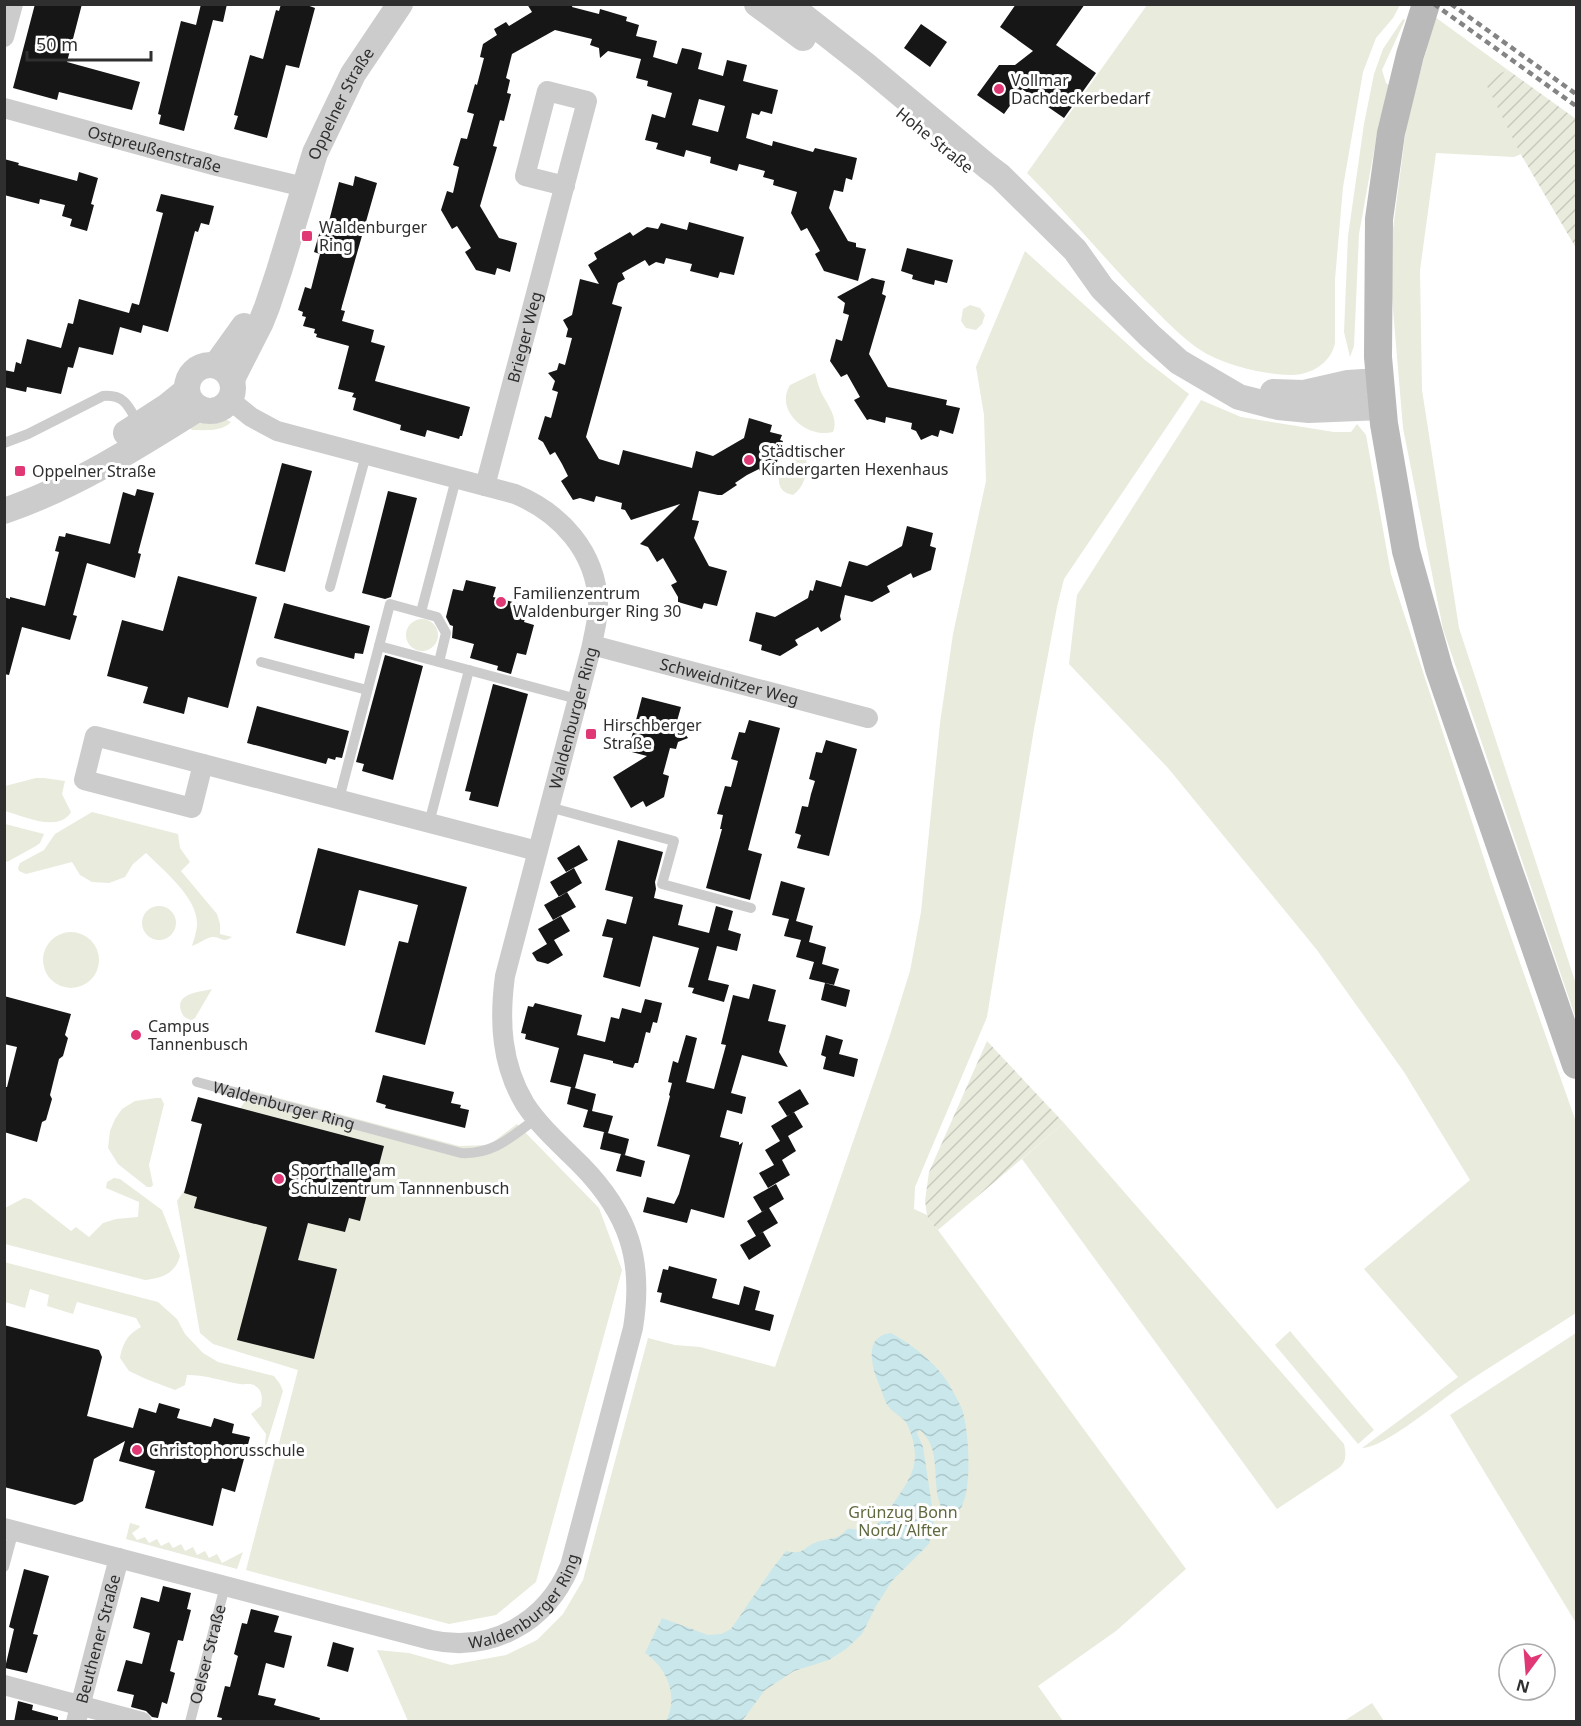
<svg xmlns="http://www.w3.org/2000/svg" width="1581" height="1726" viewBox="0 0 1581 1726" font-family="'Noto Sans',sans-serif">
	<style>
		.green { fill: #e9ebdd }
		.garden { fill: url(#garden-furrows) }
		.water { fill: url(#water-waves) }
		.building { fill: #161616; fill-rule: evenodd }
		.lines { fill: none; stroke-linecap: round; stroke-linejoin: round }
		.service { stroke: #ccc; stroke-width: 10 }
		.minor { stroke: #ccc; stroke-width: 20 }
		.tertiary { stroke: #ccc; stroke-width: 26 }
		.secondary { stroke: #b9b9b9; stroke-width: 28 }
		.rail { stroke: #848484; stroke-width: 4.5; stroke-dasharray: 6 4.5; stroke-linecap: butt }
		.poi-dot { fill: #df3875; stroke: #fff; stroke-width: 2 }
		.labels { text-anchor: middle; stroke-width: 6; stroke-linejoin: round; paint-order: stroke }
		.poi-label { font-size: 16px; fill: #2f2f2f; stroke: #fff; text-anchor: start }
		.street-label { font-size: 16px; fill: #2f2f2f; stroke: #fff }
		.park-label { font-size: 16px; fill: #5f693e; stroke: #fff }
	</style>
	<defs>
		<pattern id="garden-furrows" width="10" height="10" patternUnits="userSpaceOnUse" patternTransform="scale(1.5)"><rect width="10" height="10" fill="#e9ebdd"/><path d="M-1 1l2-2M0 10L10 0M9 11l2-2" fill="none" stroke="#c8cabe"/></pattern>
		<pattern id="water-waves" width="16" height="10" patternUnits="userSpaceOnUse" patternTransform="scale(1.5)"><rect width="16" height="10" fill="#cae8eb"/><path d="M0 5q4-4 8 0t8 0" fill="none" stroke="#aec7ca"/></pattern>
	</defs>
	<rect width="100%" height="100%" fill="#fff"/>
	<!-- green -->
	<path class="green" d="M1147,5h253l-7,13 -17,20 -13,34 -20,115 -8,92v64c-4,20 -24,32 -44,32 -29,-1 -58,-8 -84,-21 -20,-11 -42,-34 -59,-51 -42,-42 -79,-88 -121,-130z
		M1435,17l73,53 -23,10 36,74 -7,3 -78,-4 -16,117 2,120 37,238 117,356v35l-133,-390 -40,-201 -13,-154 3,-45 14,-108z
		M1403,19l2,1 -23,50 4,13 4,3 -11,37 -20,111 -5,112 -4,11 -6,-25 4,-96 16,-112 10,-50 9,-25z
		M1025,251l120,109 44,34 -125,185 -7,28 -23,122 -47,288 -72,170 -1,22 13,6 2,6 9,9 248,339 -70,62 -78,55 25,35h-655l-31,-71 32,3 42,12 55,-10 31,-15 26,-26 20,-34 65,-242 27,7 25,2 75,20 115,-332 20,-64 11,-59 19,-189 13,-89 33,-153 -2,-66 -8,-48z
		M970,305l10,3 5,7 -3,9 -6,6 -10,-2 -5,-7 2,-12z
		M815,373c2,6 3,13 6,19 6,12 18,26 12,40 -25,7 -59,-21 -43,-47z
		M1201,400l40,17 93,15h17l6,-8 9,11 25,139 101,309 84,239v191c-37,24 -76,47 -113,72 -21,14 -78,63 -101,63l96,-71 -94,-108 106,-89 -66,-108 -87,-122 -149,-182 -99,-104 8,-69z
		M206,417l17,1 8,4c-9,10 -27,8 -39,8l-8,-9z
		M805,449c3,17 3,35 -12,46 -11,-2 -15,-8 -14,-19l11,-14z
		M406 635a16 16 0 1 1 32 0a16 16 0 1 1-32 0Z
		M36,778h8l21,3 -3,13 9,18c-12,21 -48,4 -66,-1v-25z
		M92,812l86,22 2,14 10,14 -9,9 36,43 3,10v10l12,3c-10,7 -11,-1 -20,0 -6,1 -14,7 -20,9 2,-7 5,-15 5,-23 0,-26 -34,-53 -51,-70l-13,11 -8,13 -16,6 -17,-1 -12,-7 -8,-13 -46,12 -7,-3 -1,-3 2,-5 24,-13 11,-16z
		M4,824h1l39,10 -4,9 -4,3 -29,16 -2,-2z
		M142 923a17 17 0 1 1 34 0a17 17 0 1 1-34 0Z
		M43 960a28 28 0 1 1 56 0a28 28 0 1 1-56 0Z
		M212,989l-17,29 -3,2c-6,-1 -9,-3 -11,-9 -6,-18 19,-19 31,-22z
		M252,1091l207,55 30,-1 28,-21 82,84 23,62 -86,312 -40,33 -47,9 -203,-54 52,-200 -85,-26 -13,-11 -23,-132z
		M156,1098h5l3,6 -15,61 4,20 -2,2h-4l-29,-23 -10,-16 2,-17 5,-12 7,-10 13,-8z
		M1064,1123l280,321c2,10 3,17 -5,24l-62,41 -255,-350z
		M114,1178l6,1 42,31 18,46c-5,18 -18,22 -35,24l-140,-36v-36l19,-10 6,1 41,32 5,-4 13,10 14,-14 13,-4 22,-2 1,-15 -33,-14 1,-6z
		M4,1262l154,40 19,17 8,15 18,19 15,9 56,14 6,8 3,7 -19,62 2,-19 -15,-20 10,-8c1,-7 2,-12 -3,-18 -6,-6 -11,-3 -18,-4 -20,-3 -32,-9 -53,-9l-2,10 -10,5 -29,-11 -17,-8 -9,-13c3,-15 7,-23 21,-31l-5,-9 -59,-16 -4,12 -26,-8 2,-11 -19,-6 -5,19 -20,-6z
		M1290,1331l84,99 -16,14 -83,-99z
		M1576,1333v290l-126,-208z
		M130,1523l10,3 -1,2 -7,5 5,7 8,-3 4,6 8,-4 4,7 8,-4 4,6 8,-4 4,7 8,-4 4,8 8,-4 4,7 8,-4 5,9 21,-11 -6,17 -111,-30z
		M1372,1703l12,18h-40z"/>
	<!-- garden -->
	<path class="garden" d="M1508,70l68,49v129l-56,-95 -36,-73z
		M987,1041l77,82 -126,107 -9,-9 -2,-6 -2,-14 4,-29z"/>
	<!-- water -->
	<path class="water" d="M891,1333c18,10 37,24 50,40 7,8 17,27 21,36 7,20 12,90 -5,104 -2,2 -5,3 -8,4 -24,-21 -2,-64 -29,-87l-2,1 -1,2 6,14 11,72 -5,25 -37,37 -16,25 -14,28 -16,15 -17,11 -35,11 -29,19 -23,31h-76c13,-25 1,-53 -21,-68l17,-35 46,17 13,-1 10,-5 41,-60 14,-18c18,5 18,-5 31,-9 12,-4 22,-2 30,-13 6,-1 9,1 14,1 18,0 27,-19 36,-32 8,-12 18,-26 18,-42 0,-9 -4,-27 -10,-35 -5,-6 -13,-9 -17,-15 -3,-4 -5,-11 -7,-17 -8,-17 -20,-53 10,-56z"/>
	<!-- building -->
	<path class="building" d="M35,4h47l-15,58 73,20 -8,28 -73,-18 -2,8 -44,-12z
		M201,4h26l-4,18 -10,-2 -29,111 -25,-7 2,-9 -3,-1 23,-93 15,4z
		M281,4h23l11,4 -16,60 -13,-3 -19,73 -33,-9 4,-13 -4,-1 16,-60 13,4 13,-49 3,1z
		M527,4h46l-1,3 27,7 1,-5 27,8 -1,4 13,4 -3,11 21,5 -4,16 24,7 5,-16 10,2 10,3 -4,16 25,7 4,-16 20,5 -4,16 35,9 -6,24 -11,-3 -2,4 -7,-2 -6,25 26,8 1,-5 40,11 2,-4 42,10 -5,22 -6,-2 -3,14 -9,-2 -5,18 19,33 8,2v4l10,2 -8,32 -34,-10 -9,-17 5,-3 -13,-23 -6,3 -10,-18 6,-21 -24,-7 1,-5 -11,-3 2,-6 -26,-7 -2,7 -27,-8 1,-6 -25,-7 -2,7 -28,-8 2,-6 -13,-3 7,-26 13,4 7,-25 -25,-7 1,-5 -12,-3 5,-19 -33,-8 -8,7 -1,-10 -9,-3 2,-6 -37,-9 -43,24 -6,24 4,2 -3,13 4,1 -7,27 -4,-1 -7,26 4,1 -17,59 19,32 18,5 -7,29 -13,-4 -2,7 -19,-5 -11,-18 6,-4 -14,-22 -5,3 -11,-19 6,-19 6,2 6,-26 -6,-2 8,-27 6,1 7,-25 -7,-2 8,-28 2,1 7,-27 -4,-1 3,-13 14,-9 -3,-6 12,-7 3,4 23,-14zM699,99l26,7 -7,26 -26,-7z
		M1016,4h69l-29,41 40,28 -32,45 -42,-29 -18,25 -27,-19 22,-30h16l18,-14 -33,-24z
		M921,24l26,18 -17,25 -26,-19z
		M4,159l15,4 -1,2 59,16 2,-9 19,6 -7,26 3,1 -7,26 -17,-5 2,-7 -10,-3 3,-11 -25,-6 -1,5 -35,-9z
		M355,176l22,7 -35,123 -1,4 4,1 -3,10 32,9 -3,12 14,4 -10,35 95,26 -8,29h-2l-1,3 -32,-9 -2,7 -25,-7 1,-5 -48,-15 3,-12 -4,-1 2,-4 -16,-4 11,-43 -33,-9 1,-3 -3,-1 1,-4 -12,-3 3,-9 -4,-1 1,-4 -5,-2 7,-23 6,2 9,-35 -6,-2 7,-25 6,2 12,-47 14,4z
		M161,194l53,12 -5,19 -8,-2 -3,9 -3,-1 -27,101 -25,-7 -2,8 -21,-6 -7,28 -34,-8 -6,21 -5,-1 -7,27 -34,-7 -1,5 -22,-5v-17l10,2 2,-10 5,2 6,-25 34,9 7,-25 5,1 6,-25 50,14 3,-10 7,2 24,-92 -7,-2z
		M689,222l55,15 -10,38 -14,-3 -2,6 -28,-7 2,-7 -26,-6 -2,6 -8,-2 -7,4 -4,-6 -23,13 3,6 -7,4 -6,21 10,3 -36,130 13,22 20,6 4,-15 69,18 4,-17 17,5 31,-18 5,-20 23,7 -2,7 12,3 -2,5 3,1 -6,21 -17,9 -1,-2 -12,6 -12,8 2,2 -15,10h-4l-19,-4 -7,29 7,1 -5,17 15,28 18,5 -10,35 -13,-3 -2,6 -24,-7v-5l-7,-12 6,-3 -14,-24 -6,4 -9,-15 -8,-3 40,-40 -49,16 -6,-10 -4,-1 1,-6 -26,-7 -2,6 -14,-4 -7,2 -12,-19 7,-5 -6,-12 -7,-12 -5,3 -7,-13 -5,-3 7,-23 6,2 7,-26 -6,-2 3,-9 -7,-8 9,-3 2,-7 6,2 7,-27 -6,-1 2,-8 -5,-9 9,-5 8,-36 19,5 -11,-19 9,-6 -3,-6 36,-21 3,4 14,-9 11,2 3,-6 26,7z
		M907,248l46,12 -6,23 -12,-3 -1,5 -8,-2 -14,-4 1,-4 -12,-4z
		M872,278l13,3 -3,13 4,2 -17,58 19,33 59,13 -1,5 14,3 -7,26 -13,-4 -2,7 -6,-2 -11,5 -5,-9 -5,-2 1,-6 -26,-6 -1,6 -15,-4 -3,1 -13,-20 6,-3 -13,-23 -6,3 -11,-16 6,-22 6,2 7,-26 -6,-2 2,-10 -8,-6z
		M282,463l30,8 -27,101 -30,-8z
		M137,489l17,4 -16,60 3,1 -6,24 -48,-15 -14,52 4,1 -7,24 -48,-13 -13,48 -5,-1v-77l6,2v-2l35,9 14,-54 -4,-1 4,-15 6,1 1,-4 44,11 13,-52 12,4z
		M388,491l29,7 -26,99 -6,2 -23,-6z
		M907,526l26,7 -3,13 6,2 -5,22 -18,8 -2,-5 -24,13 3,6 -18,10 -27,-7 -5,21 1,4 -20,12 -3,-5 -23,13 3,5 -18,11 -19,-6 1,-5 -13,-4 7,-29 19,5 33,-19 2,-8 3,1 3,-11 25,7 8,-26 18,5 35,-20z
		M178,576l79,21 -29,111 -40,-11 -4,17 -41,-11 5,-16 -41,-11 15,-56 41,11z
		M466,580l30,7 -3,10 36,9 -5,16 10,3 -8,30 -9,-2 -6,21 -14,-4 1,-4 -28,-8 4,-14 -22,-6 1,-12 -3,-1 -4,-8 7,-28 10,2z
		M284,603l86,23 -7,28 -8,-1 -1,6 -80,-21z
		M385,655l38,11 -30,114 -31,-9 2,-7 -8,-2z
		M493,684l35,10 -30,113 -29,-7 2,-8 -6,-1z
		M642,697l39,10 -4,14 6,2 -1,7 6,8 -10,4 -2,7 -6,-1 -7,26 6,2 -5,21 -18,10 -3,-6 -12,7 -18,-31 34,-21 -19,-5z
		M257,706l92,25 -7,27 -6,-1 -1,3 -7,-2 -2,6 -79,-21z
		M749,720l31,8 -32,122 14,4 -12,46 -44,-12 16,-59h-2l3,-14 -6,-1 8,-28 6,1 7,-26 -7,-2 8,-27 6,1z
		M826,740l31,9 -28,107 -32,-8 4,-13 -6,-2 7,-27 6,1 3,-13 4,-13 -6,-2 7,-27 6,1z
		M618,840l45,12 -8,30 1,7 -2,9 29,7 -5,20 31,8 7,-27 17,5 -5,19 13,4 -4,17 -20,-5 -9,34 21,5 -5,17 -32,-9 2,-5 -6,-1 11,-39 -46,-12 -13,51 -37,-10 10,-39 -11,-2 5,-17 19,5 7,-27 -28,-7z
		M579,845l9,15 -22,12 -9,-14z
		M318,848l149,39 -42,158 -50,-13 24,-91 9,2 10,-38 -59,-15 -14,56 -49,-13z
		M574,868l8,15 -23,14 -9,-15z
		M781,881l24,7 -9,33 17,5 -4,16 17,5 -4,17 17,5 -5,16 -25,-6 5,-17 -18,-5 5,-17 -17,-4 5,-17 -17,-4z
		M567,892l9,15 -23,13 -9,-15z
		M561,916l9,15 -16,9 9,15 -15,9 -11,-3 -5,-8 15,-9 -9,-15z
		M825,983l25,7 -4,17 -25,-7z
		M753,984l23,6 -8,31 18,4 -7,27 9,15 -46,-12 -11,38 15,4 -4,17 -15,-4 -7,27 19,5v3l4,-3 -19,76 -33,-9 -4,14 -44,-11 4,-15 27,7 5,-10 11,-39 -33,-9 13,-50 -1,-1 3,-12 -4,-1 5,-21 5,2 8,-28 11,3 -11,44 28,7 12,-44 -5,-1 12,-49 16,4z
		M4,996l67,18 -6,21 3,3 -5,18 -4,3 -9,36 2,4 -6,21 -4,2 -5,20 -33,-10v-45h3l10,-40 -13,-3z
		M645,999l17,4 -5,20 -4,-1 -3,11 -4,-1 -8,31h-3l-2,5 -20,-5v-2l-29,-7 -9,34 -25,-6 9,-34 -34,-9 1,-5 -5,-1 7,-27 5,1 2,-4 47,12 -5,20 28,7 6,-25 8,2 3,-11 19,5z
		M826,1035l17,5 -4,14 19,5 -4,18 -31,-8 3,-12 -5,-2z
		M383,1075l71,17 -3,11 10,2 -1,3 9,2 -4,18 -80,-20 1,-3 -10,-3z
		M571,1087l25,7 -4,17 21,5 -5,17 -25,-6 5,-17 -21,-6z
		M800,1089l9,15 -22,12 -9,-14z
		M198,1097l186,49 -5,19 -4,-1 -15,57 -11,-3 -4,14 -37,-9 -10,37 39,9 -23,90 -77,-19 30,-113 -73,-19 3,-11 -13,-4 18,-69 -11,-3z
		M794,1112l9,15 -15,9 8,15 -14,9 8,15 -22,13 -9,-15 15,-8 -9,-15 15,-9 -9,-15z
		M604,1132l25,7 -4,16 -25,-6z
		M621,1154l24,7 -4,16 -25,-6z
		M776,1184l8,15 -15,9 9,15 -22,13 -9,-15 18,-11 -3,2 -9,-15z
		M763,1232l8,14 -22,14 -9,-15z
		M669,1266l48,13 -5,19 27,7 5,-19 16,5 -5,19 19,5 -4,16 -110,-29 2,-9 -5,-1 6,-23 5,1z
		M4,1325l95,25 3,7 -15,59 46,12 6,-20 17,5 3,-10 21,6 -3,9 34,9 3,-9 20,6 -2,9 18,4 -15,55 -13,-4 -9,38 -68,-18 10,-37 -36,-10 6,-20 -31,18 -11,42 -8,4 -71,-18z
		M24,1569l25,7 -16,58 5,1 -11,38 -22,-5 9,-39 -5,-2z
		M163,1586l28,7 -4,16 4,1 -8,31 -5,-1 -8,31 5,2 -8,31 -5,-2 -4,16 -6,-1 -6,-6 -15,-4 3,-12 -17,-4 9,-31 16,4 8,-31 -17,-5 8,-31 18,5z
		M251,1609l28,7 -5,16 18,4 -8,32 -18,-5 -8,32 18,4 -2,6 46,13 -1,4h-98l1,-4 -5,-1 8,-31 5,1 8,-31 -4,-2 8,-31 5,1z
		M333,1642l21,6 -6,24 -21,-6z
		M18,1701l15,4 -1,5 26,7v5h-44z"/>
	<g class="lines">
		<!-- service -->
		<g class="service">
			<path d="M4,443l24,-9 75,-38c23,-2 26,12 36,29"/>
			<path d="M330,587l36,-132"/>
			<path d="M421,612l35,-133"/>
			<path d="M379,646l11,-42 47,13 9,16 -7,29"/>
			<path d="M261,662l106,28"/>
			<path d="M339,799l40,-153 198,53"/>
			<path d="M549,807l125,34 -12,43 89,24"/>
			<path d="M429,823l40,-153"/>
			<path id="s1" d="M197,1082l264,71c33,2 51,-17 76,-35"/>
			<path d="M4,1567l10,-37"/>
			<path id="s2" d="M190,1722l35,-136"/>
		</g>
		<!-- minor -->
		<g class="minor">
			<path d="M4,37l9,-33"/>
			<path id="s3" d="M4,108l213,58 87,21"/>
			<path id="s4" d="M485,486l102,-385 -40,-10 -22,85 40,10"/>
			<path id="s5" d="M592,645l276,73"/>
			<path d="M95,736l108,28 -11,44 -108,-28z"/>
			<path d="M203,764l334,87"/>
			<path id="s6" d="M4,1528l427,112c60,13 115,-17 139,-74l63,-238c11,-68 -4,-114 -52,-163 -19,-19 -41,-38 -56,-61 -24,-40 -26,-83 -20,-128l87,-331c2,-13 7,-28 6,-42 -2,-51 -37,-90 -83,-109l-238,-63 -26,-14 -21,-17"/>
			<path d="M4,1685l138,37"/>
			<path id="s7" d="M76,1722l43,-164"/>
		</g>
		<!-- tertiary -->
		<g class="tertiary">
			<path d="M757,4l46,34"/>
			<path d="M788,4l79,62 121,101 12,9 75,74 27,38 47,47 30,27 60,35 39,10 31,3 73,-3"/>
			<path d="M216,365l28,-39"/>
			<circle cx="210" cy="388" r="23"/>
			<path id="s8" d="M232,379l29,-57 6,-15 12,-36 36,-118 38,-79 47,-70"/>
			<path d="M1273,392l31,1 44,-10 31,-2"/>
			<path d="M126,433l40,-26 21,-17"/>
			<path d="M4,511c70,-24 133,-64 195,-103"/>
		</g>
		<!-- secondary -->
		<path class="secondary" d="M1426,4l-16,51 -19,78 -12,86 -1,138 6,67 22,127 33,118 137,396"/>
		<!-- rail -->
		<path class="rail" d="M1434,4l142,102
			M1451,4l125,90"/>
	</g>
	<!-- markers -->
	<g class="poi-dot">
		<circle cx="999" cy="89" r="6"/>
		<rect x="301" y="230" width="12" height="12" rx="3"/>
		<circle cx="749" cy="460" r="6"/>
		<rect x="14" y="465" width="12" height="12" rx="3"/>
		<circle cx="501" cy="602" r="6"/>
		<rect x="585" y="728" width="12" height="12" rx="3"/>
		<circle cx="136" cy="1035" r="6"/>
		<circle cx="279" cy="1179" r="6"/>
		<circle cx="137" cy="1450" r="6"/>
	</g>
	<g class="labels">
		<!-- poi labels -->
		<g class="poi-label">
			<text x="1011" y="86">Vollmar<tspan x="1011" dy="18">Dachdeckerbedarf</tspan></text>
			<text x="319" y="233">Waldenburger<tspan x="319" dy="18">Ring</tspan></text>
			<text x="761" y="457">Städtischer<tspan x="761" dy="18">Kindergarten Hexenhaus</tspan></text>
			<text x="32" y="477">Oppelner Straße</text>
			<text x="513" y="599">Familienzentrum<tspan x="513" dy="18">Waldenburger Ring 30</tspan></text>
			<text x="603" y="731">Hirschberger<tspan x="603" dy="18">Straße</tspan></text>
			<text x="148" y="1032">Campus<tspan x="148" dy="18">Tannenbusch</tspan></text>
			<text x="291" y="1176">Sporthalle am<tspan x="291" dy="18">Schulzentrum Tannnenbusch</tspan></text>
			<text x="149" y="1456">Christophorusschule</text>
		</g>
		<!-- street labels -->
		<g class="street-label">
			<text dy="6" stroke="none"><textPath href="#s8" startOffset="297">Oppelner Straße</textPath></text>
			<text transform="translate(935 140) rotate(39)" y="6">Hohe Straße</text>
			<text dy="6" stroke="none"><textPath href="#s3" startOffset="156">Ostpreußenstraße</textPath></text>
			<text dy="6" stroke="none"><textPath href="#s4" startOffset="154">Brieger Weg</textPath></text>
			<text dy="6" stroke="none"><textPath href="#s5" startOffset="142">Schweidnitzer Weg</textPath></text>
			<text dy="6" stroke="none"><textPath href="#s6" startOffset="1520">Waldenburger Ring</textPath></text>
			<text dy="6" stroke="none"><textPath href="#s1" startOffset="90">Waldenburger Ring</textPath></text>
			<text dy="6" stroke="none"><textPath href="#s6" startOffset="552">Waldenburger Ring</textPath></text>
			<text dy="6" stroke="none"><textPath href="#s7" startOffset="86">Beuthener Straße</textPath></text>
			<text dy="6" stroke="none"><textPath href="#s2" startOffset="70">Oelser Straße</textPath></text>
		</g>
		<!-- park labels -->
		<g class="park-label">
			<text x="903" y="1518">Grünzug Bonn<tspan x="903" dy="18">Nord/ Alfter</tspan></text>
		</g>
	</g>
	<!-- border -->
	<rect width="1581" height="1726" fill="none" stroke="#2f2f2f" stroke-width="12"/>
	<!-- north arrow -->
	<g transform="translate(1527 1672) rotate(196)"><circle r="28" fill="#ffffff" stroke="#acacac" stroke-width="1.5"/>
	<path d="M0-4.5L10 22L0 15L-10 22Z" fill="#df3875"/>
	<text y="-9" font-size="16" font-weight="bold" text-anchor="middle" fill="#2f2f2f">N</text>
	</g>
	<!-- scale -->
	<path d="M27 51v9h124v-9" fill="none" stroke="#2f2f2f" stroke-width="3"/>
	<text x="36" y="51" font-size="18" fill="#2f2f2f" stroke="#ffffff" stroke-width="4.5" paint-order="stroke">50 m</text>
</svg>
